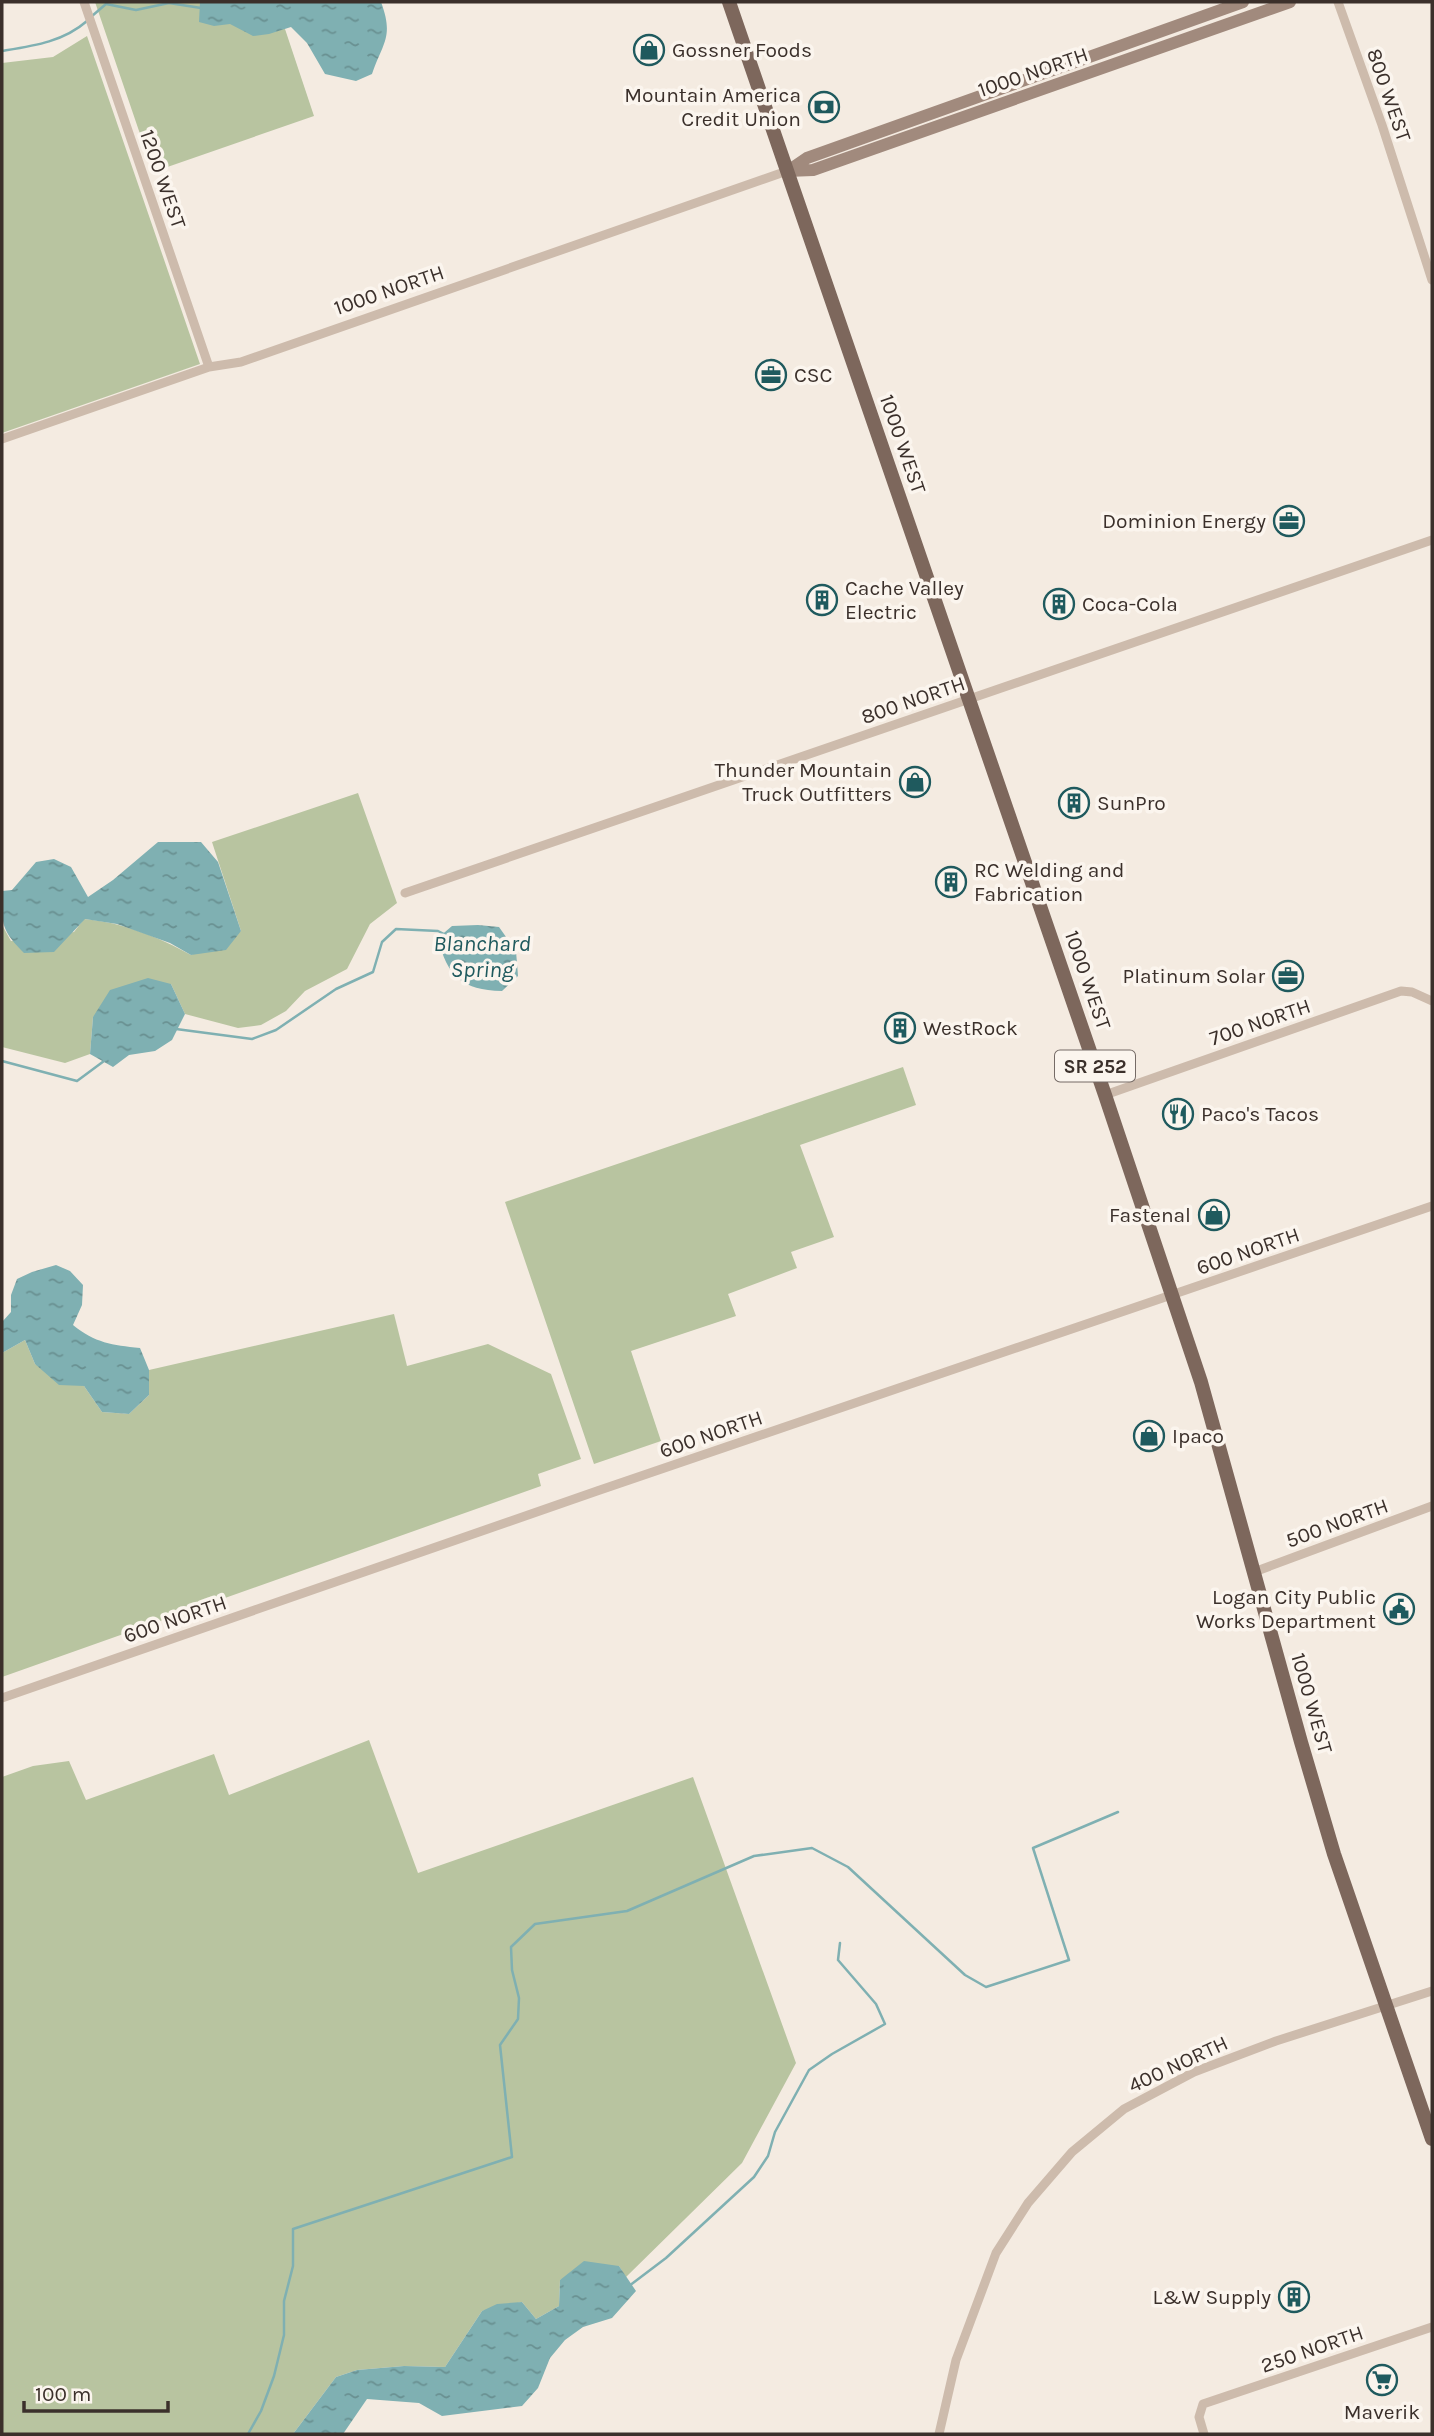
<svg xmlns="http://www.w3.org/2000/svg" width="1434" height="2436" viewBox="0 0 1434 2436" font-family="Karla,sans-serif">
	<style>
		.grass { fill: #b8c4a0 }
		.water { fill: url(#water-ripples) }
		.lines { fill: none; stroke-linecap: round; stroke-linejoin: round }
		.stream { stroke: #7fb0b2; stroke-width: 2.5 }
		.street { stroke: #cdbbac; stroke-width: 9 }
		.secondary { stroke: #a18a7d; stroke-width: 12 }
		.primary { stroke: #7d675c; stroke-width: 14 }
		.labels { text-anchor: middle; stroke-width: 7; stroke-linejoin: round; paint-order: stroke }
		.shield { fill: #fbf5ee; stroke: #756b66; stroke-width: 2 }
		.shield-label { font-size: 19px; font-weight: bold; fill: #3b302b }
		.poi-label { font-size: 21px; fill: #3b302b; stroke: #fbf5ee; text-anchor: start }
		.street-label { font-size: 21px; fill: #3b302b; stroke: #fbf5ee }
		.water-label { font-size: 23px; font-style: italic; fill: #1f5a5e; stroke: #fbf5ee }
	</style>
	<defs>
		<pattern id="water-ripples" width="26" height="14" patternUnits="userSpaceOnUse" patternTransform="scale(1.75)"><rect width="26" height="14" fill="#7fb0b2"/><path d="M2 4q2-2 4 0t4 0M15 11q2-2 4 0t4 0" fill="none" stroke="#699091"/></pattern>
	</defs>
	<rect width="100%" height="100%" fill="#f4ebe1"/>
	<!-- grass -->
	<path class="grass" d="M95,2h181l38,114 -161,56z
		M87,36l113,328 -198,69v-370l51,-6z
		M358,793l39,110 -27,21 -23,45 -42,22 -19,20 -25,14 -23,3 -53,-14 -14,-30 -78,33 -3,37 -25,9 -63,-16v-122l9,16 63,-9 10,-13c37,3 75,18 107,36l50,-24 -29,-89z
		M903,1067l13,38 -116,40 34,92 -43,15 6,16 -69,26 8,22 -105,35 30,90 -67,23 -89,-262z
		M394,1314l13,52 81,-22 63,30 30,85 -43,15 3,12 -539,191v-324l23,-13 10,24 49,22 18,26 27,2 20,-19v-25z
		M369,1740l49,133 275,-96 103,286 -54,100 -116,114 -7,-11 -59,14 -1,26 -23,13 -14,-17 -40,9 -37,56 -41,-1 -47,4 -21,7 -43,57h-291v-657l31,-11 36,-5 17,39 128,-46 15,41z"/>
	<!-- water -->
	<path class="water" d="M200,2h181c13,35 2,40 -9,72l-16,7 -31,-7 -18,-31 -16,-16 -22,7 -16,2 -23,-12 -16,2 -15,-4z
		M158,842h43l17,20 23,69 -15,19 -35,5 -21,-12 -53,-19 -32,-5 -31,33 -30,1c-24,-24 -22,-30 -22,-62l10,-1 24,-28 18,-3 17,8 17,30 25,-17z
		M478,925l21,2 17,24 2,25 -16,15c-40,-1 -55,-15 -64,-53l14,-12z
		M148,978l23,6 14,30 -13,26 -17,11 -26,4 -16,12 -23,-13 3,-37 17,-27z
		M56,1265l14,6 13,14 -1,20 -9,20c22,18 39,20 67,23l9,22v25l-20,19 -27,-2 -18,-26 -25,-1 -24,-21 -10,-24 -23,13v-31l9,-10v-17l6,-16 15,-7z
		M584,2261l35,5 17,25 -24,27 -29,9 -18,13 -15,18 -12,30 -16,18 -80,10 -23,-13 -52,-4 -24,35h-50l43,-57 21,-7 47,-4 41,1 37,-56 15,-7 25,-2 14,17 23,-13 1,-26z"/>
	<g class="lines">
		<!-- stream -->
		<path class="stream" d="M92,16l14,-12 30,6 33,-7 32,5
			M2,51c31,-5 61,-9 85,-30
			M176,1029l76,10 24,-9 60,-41 37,-17 9,-30 14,-13 42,2 6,3
			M2,1061l75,20 27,-20
			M629,2286l37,-28 88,-81 14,-21 7,-24 34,-62 23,-16 53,-30 -9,-20 -38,-44 2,-17
			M248,2434l13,-23 13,-35 10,-41v-34l9,-35v-37l219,-72 -12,-112 18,-26 1,-21 -7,-28 -1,-23 24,-23 92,-13 127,-55 58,-8 36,19 117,108 21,12 83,-27 -36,-112 85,-36"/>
		<!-- street -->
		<path class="street" d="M84,2l125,365
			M1338,2l44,123 50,155
			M2,439l207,-72 32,-5 546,-191
			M405,893l1027,-353
			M1105,1095l296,-104 11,1 20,9
			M1254,1572l178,-66
			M2,1698l595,-207 835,-285
			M939,2434l17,-74 40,-107 32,-50 44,-51 52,-43 70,-37 82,-31 156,-50
			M1204,2434l-5,-17 4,-13 229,-77"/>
		<!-- secondary -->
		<path class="secondary" d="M787,171l26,-1 477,-168
			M788,171l19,-13 436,-156"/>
		<!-- primary -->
		<path class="primary" d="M729,2l376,1093 96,287 100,360 33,112 98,285"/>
	</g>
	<!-- icons -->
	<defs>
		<g id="shop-ring" transform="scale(1.575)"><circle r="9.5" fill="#fbf5ee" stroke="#1f5a5e" stroke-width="1.5"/><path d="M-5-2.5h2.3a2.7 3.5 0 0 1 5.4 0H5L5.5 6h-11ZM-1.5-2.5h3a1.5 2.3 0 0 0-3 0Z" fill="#1f5a5e"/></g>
		<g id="bank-ring" transform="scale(1.575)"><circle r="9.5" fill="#fbf5ee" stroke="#1f5a5e" stroke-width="1.5"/><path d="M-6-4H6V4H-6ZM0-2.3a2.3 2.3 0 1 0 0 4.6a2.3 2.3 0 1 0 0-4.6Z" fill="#1f5a5e"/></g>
		<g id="office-ring" transform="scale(1.575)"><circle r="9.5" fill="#fbf5ee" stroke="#1f5a5e" stroke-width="1.5"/><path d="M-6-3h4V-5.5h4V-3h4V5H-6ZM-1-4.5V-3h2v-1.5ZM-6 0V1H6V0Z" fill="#1f5a5e"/></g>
		<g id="building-ring" transform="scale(1.575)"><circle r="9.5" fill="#fbf5ee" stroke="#1f5a5e" stroke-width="1.5"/><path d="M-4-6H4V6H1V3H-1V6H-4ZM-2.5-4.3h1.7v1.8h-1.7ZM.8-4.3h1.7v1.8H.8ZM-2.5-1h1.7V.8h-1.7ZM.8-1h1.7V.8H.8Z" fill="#1f5a5e"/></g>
		<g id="restaurant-ring" transform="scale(1.575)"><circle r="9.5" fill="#fbf5ee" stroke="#1f5a5e" stroke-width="1.5"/><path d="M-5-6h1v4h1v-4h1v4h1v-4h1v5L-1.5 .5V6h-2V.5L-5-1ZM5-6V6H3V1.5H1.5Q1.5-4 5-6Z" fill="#1f5a5e"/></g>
		<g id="civic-ring" transform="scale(1.575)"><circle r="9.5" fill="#fbf5ee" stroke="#1f5a5e" stroke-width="1.5"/><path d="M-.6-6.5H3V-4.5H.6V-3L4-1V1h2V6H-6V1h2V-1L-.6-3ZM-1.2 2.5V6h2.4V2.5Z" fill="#1f5a5e"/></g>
		<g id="supermarket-ring" transform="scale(1.575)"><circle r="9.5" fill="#fbf5ee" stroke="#1f5a5e" stroke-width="1.5"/><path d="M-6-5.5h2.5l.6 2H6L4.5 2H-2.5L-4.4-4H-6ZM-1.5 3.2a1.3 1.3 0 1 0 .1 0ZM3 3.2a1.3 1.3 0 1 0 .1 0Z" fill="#1f5a5e"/></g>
	</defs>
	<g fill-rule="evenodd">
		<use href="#shop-ring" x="649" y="50"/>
		<use href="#bank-ring" x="824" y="107"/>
		<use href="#office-ring" x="771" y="375"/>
		<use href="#office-ring" x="1289" y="521"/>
		<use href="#building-ring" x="822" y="600"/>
		<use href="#building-ring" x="1059" y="604"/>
		<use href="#shop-ring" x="915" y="782"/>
		<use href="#building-ring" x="1074" y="803"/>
		<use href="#building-ring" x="951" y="882"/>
		<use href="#office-ring" x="1288" y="976"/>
		<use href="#building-ring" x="900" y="1028"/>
		<use href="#restaurant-ring" x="1178" y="1114"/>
		<use href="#shop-ring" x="1214" y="1215"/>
		<use href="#shop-ring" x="1149" y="1436"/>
		<use href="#civic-ring" x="1399" y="1609"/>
		<use href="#building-ring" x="1294" y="2297"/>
		<use href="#supermarket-ring" x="1382" y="2380"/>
	</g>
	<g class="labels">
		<!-- shield labels -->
		<rect class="shield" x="1055" y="1050.5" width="80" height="31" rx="5"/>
		<g class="shield-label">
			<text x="1095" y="1073">SR 252</text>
		</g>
		<!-- poi labels -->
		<g class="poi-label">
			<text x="672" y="57">Gossner Foods</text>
			<text x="801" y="102" text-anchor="end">Mountain America<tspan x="801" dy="24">Credit Union</tspan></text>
			<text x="794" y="382">CSC</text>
			<text x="1266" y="528" text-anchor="end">Dominion Energy</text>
			<text x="845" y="595">Cache Valley<tspan x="845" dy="24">Electric</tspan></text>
			<text x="1082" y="611">Coca-Cola</text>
			<text x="892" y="777" text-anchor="end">Thunder Mountain<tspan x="892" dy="24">Truck Outfitters</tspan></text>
			<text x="1097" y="810">SunPro</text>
			<text x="974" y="877">RC Welding and<tspan x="974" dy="24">Fabrication</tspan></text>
			<text x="1265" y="983" text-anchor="end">Platinum Solar</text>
			<text x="923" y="1035">WestRock</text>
			<text x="1201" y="1121">Paco's Tacos</text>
			<text x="1191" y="1222" text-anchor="end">Fastenal</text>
			<text x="1172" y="1443">Ipaco</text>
			<text x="1376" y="1604" text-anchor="end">Logan City Public<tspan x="1376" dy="24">Works Department</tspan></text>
			<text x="1271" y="2304" text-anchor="end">L&amp;W Supply</text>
			<text x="1382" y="2419" text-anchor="middle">Maverik</text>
		</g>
		<!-- street labels -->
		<g class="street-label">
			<text transform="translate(1033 72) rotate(-19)" y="7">1000 NORTH</text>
			<text transform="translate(1389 95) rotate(71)" y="7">800 WEST</text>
			<text transform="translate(163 179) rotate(71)" y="7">1200 WEST</text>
			<text transform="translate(389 290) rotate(-19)" y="7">1000 NORTH</text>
			<text transform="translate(903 444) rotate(71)" y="7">1000 WEST</text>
			<text transform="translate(913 700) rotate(-19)" y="7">800 NORTH</text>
			<text transform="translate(1088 980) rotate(71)" y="7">1000 WEST</text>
			<text transform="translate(1260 1022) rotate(-19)" y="7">700 NORTH</text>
			<text transform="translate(1248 1251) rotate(-19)" y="7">600 NORTH</text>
			<text transform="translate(711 1434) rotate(-19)" y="7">600 NORTH</text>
			<text transform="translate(1337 1523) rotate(-20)" y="7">500 NORTH</text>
			<text transform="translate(175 1619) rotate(-19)" y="7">600 NORTH</text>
			<text transform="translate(1312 1703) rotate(74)" y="7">1000 WEST</text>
			<text transform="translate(1178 2064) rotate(-25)" y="7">400 NORTH</text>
			<text transform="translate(1312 2349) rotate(-19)" y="7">250 NORTH</text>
		</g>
		<!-- water labels -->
		<g class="water-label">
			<text x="482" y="951">Blanchard<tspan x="482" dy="26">Spring</tspan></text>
		</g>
	</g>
	<!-- border -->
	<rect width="1434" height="2436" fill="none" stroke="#3b302b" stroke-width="7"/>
	<!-- scale -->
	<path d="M24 2401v10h144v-10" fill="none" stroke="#3b302b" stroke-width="3.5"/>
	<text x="35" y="2401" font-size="21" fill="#3b302b" stroke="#fbf5ee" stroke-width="5" paint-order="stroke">100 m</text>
</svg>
